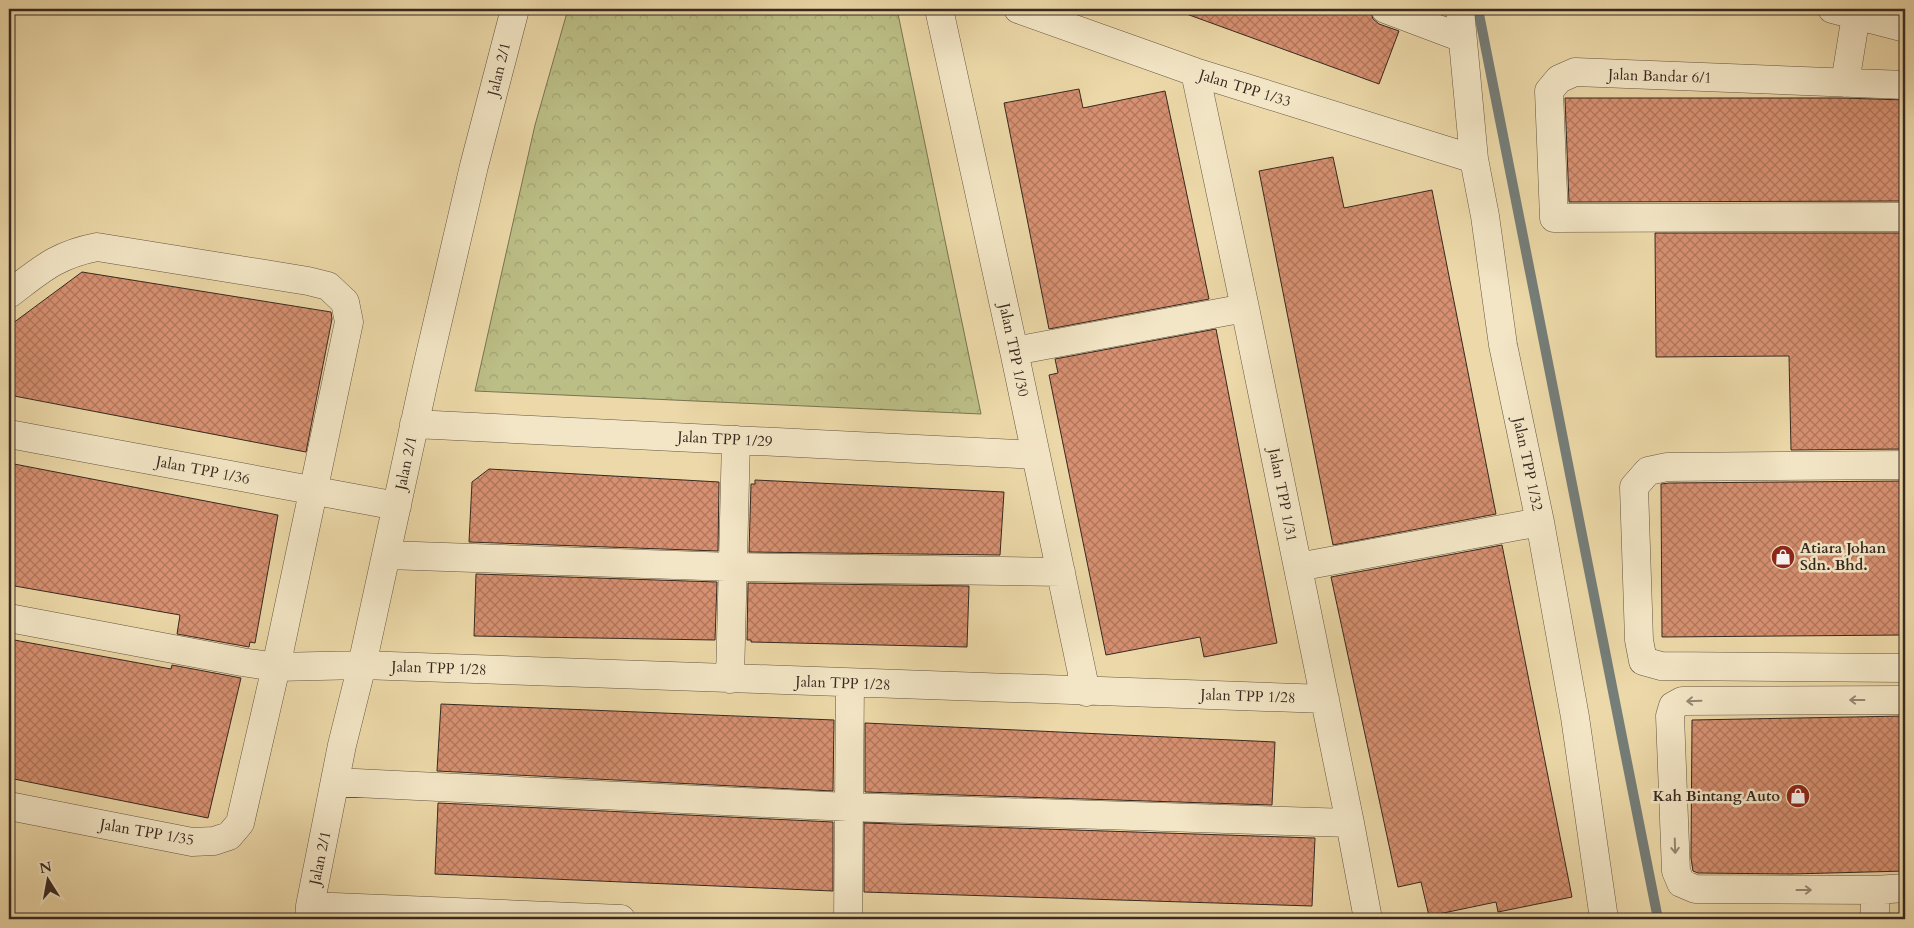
<svg xmlns="http://www.w3.org/2000/svg" width="1914" height="928" viewBox="0 0 1914 928" font-family="Cardo,serif">
	<style>
		.park { fill: url(#park-crowns); stroke: #797452 }
		.lines { fill: none; stroke-linecap: round; stroke-linejoin: round }
		.stream { stroke: #757e79; stroke-width: 10 }
		.building { fill: url(#building-cross-hatch); stroke: #372920 }
		.minor-casing { stroke: #645542; stroke-width: 29 }
		.minor { stroke: #f3e6c6; stroke-width: 28 }
		.oneway { stroke: #958873 }
		.labels { text-anchor: middle; stroke-width: 5; stroke-linejoin: round; paint-order: stroke }
		.street-label { font-size: 15px; fill: #372920; stroke: #f3e6c6 }
		.poi-label { font-size: 15px; font-weight: bold; fill: #372920; stroke: #f3e6c6; text-anchor: start }
	</style>
	<defs>
		<pattern id="park-crowns" width="20" height="18" patternUnits="userSpaceOnUse" patternTransform="scale(1.25)"><rect width="20" height="18" fill="#bbbe85"/><path d="M2 6a3 3 0 1 1 6 0M12 15a3 3 0 1 1 6 0" fill="none" stroke="#a1a373"/></pattern>
		<pattern id="building-cross-hatch" width="8" height="8" patternUnits="userSpaceOnUse" patternTransform="scale(1.25)"><rect width="8" height="8" fill="#d79071"/><path d="M0 0l8 8M0 8l8-8" fill="none" stroke="#af765c"/></pattern>
	</defs>
	<rect width="100%" height="100%" fill="#ecd8a8"/>
	<filter id="stains"><feTurbulence type="fractalNoise" baseFrequency=".004" numOctaves="4"/><feColorMatrix values="0 0 0 0 .2 0 0 0 0 .09 0 0 0 0 .02 0 0 0 .5 -.17"/></filter>
	<radialGradient id="worn" r=".72"><stop offset=".6" stop-color="#630" stop-opacity="0"/><stop offset="1" stop-color="#630" stop-opacity=".3"/></radialGradient>
	<!-- park -->
	<path class="park" d="M568,9h329l84,405 -506,-23 60,-266z"/>
	<g class="lines">
		<!-- stream -->
		<path class="stream" d="M1478,9l180,910"/>
	</g>
	<!-- building -->
	<path class="building" d="M1181,9h189l3,10 6,5 20,7 -20,53 -198,-72z
		M1079,89l4,19 82,-17 44,208 -160,30 -45,-226z
		M1565,98h277l63,2v101l-336,1z
		M1333,157l11,51 88,-18 64,324 -163,31 -74,-374z
		M1655,233h250v216l-114,1 -2,-94 -133,1z
		M82,272l249,40 1,7 -26,133 -297,-57v-69z
		M1216,329l61,314 -73,14 -4,-20 -94,18 -57,-280 9,-2 -3,-14z
		M9,463l269,52 -23,128 -5,-1 -1,5 -72,-13 3,-19 -171,-30z
		M489,469l230,13 -1,69 -249,-9 3,-60z
		M755,480l249,12 -4,63 -251,-3 2,-68h4z
		M1905,481v154l-243,2 -1,-153 8,-1z
		M1502,545l70,352 -74,15 -2,-10 -67,14 -8,-34 -23,5 -67,-310z
		M476,574l241,8 -2,58 -241,-4z
		M748,583l221,3 -2,61 -216,-5v-2h-4z
		M9,639l162,30 1,-4 69,13 -33,140 -199,-40z
		M441,704l393,16 -1,71 -396,-20z
		M1905,716v155l-114,3 -93,-1 -5,-2 -2,-13 1,-138z
		M865,723l410,19 -3,63 -407,-13z
		M438,803l395,19v69l-398,-17z
		M864,823l451,15 -3,68 -448,-14z"/>
	<g class="lines">
		<!-- minor casing -->
		<g class="minor-casing">
			<path id="minor" d="M939,9l75,342 72,341
				M1018,9l177,63 279,87
				M1385,9l77,29
				M1460,9l14,150 11,57 18,129 37,177 35,195 29,202
				M1832,9l73,19
				M1195,72l50,236 105,515 18,96
				M1845,83l11,-68
				M1905,85l-330,-13 -16,7 -10,12 5,127 351,-1
				M9,294c32,-24 47,-39 88,-47l211,34 20,5 17,16 4,20 -73,345 -36,156 -11,13 -15,5 -22,1 -183,-36
				M1014,351l231,-43
				M414,424l622,31
				M9,434l388,72
				M1905,465l-238,2 -19,4 -14,16 5,153 4,21 18,5 244,2
				M387,555l346,12 328,5
				M1298,567l242,-45
				M9,618l233,44 34,5 86,-2 963,34
				M730,679l6,-239
				M1905,700l-223,1 -9,5 -3,10 6,155 5,12 14,6 180,1 30,-2
				M335,782l513,25 502,16
				M310,906l311,13
				M309,919l1,-13 32,-161 20,-80 63,-289 49,-210 41,-157
				M848,919l2,-236
				M1875,919v-29"/>
		</g>
		<!-- minor -->
		<use href="#minor" class="minor"/>
	</g>
	<!-- one-way arrows -->
	<defs><path id="oneway-shaft" d="M-6 0H5M1.5-3L5.5 0L1.5 3" fill="none" stroke-width="1.6" stroke-linecap="round" stroke-linejoin="round" transform="scale(1.25)"/></defs>
	<g class="oneway">
		<use href="#oneway-shaft" transform="translate(1857 700) rotate(180)"/>
		<use href="#oneway-shaft" transform="translate(1694 701) rotate(178)"/>
		<use href="#oneway-shaft" transform="translate(1675 846) rotate(88)"/>
		<use href="#oneway-shaft" transform="translate(1804 890)"/>
	</g>
	<!-- icons -->
	<defs>
		<g id="shop-disc" transform="scale(1.25)"><circle r="9.5" fill="#8f2418" stroke="#f3e6c6"/><path d="M-5-2.5h2.3a2.7 3.5 0 0 1 5.4 0H5L5.5 6h-11ZM-1.5-2.5h3a1.5 2.3 0 0 0-3 0Z" fill="#fff"/></g>
	</defs>
	<g fill-rule="evenodd">
		<use href="#shop-disc" x="1783" y="557"/>
		<use href="#shop-disc" x="1798" y="796"/>
	</g>
	<g class="labels">
		<!-- street labels -->
		<g class="street-label">
			<text transform="translate(499 69) rotate(-76)" y="5">Jalan 2/1</text>
			<text transform="translate(1660 76) rotate(2)" y="5">Jalan Bandar 6/1</text>
			<text transform="translate(1245 88) rotate(17)" y="5">Jalan TPP 1/33</text>
			<text transform="translate(1014 350) rotate(78)" y="5">Jalan TPP 1/30</text>
			<text transform="translate(725 439) rotate(3)" y="5">Jalan TPP 1/29</text>
			<text transform="translate(406 463) rotate(-78)" y="5">Jalan 2/1</text>
			<text transform="translate(1528 464) rotate(78)" y="5">Jalan TPP 1/32</text>
			<text transform="translate(203 470) rotate(11)" y="5">Jalan TPP 1/36</text>
			<text transform="translate(1283 495) rotate(79)" y="5">Jalan TPP 1/31</text>
			<text transform="translate(439 668) rotate(2)" y="5">Jalan TPP 1/28</text>
			<text transform="translate(843 683) rotate(2)" y="5">Jalan TPP 1/28</text>
			<text transform="translate(1248 696) rotate(2)" y="5">Jalan TPP 1/28</text>
			<text transform="translate(147 832) rotate(10)" y="5">Jalan TPP 1/35</text>
			<text transform="translate(320 858) rotate(-78)" y="5">Jalan 2/1</text>
		</g>
		<!-- poi labels -->
		<g class="poi-label">
			<text x="1800" y="553">Atiara Johan<tspan x="1800" dy="17">Sdn. Bhd.</tspan></text>
			<text x="1780" y="801" text-anchor="end">Kah Bintang Auto</text>
		</g>
	</g>
	<!-- margin -->
	<rect width="1914" height="928" fill="none" stroke="#ecd8a8" stroke-width="30"/>
	<rect x="10" y="10" width="1894" height="908" fill="none" stroke="#372920" stroke-width="2.5"/>
	<rect x="15" y="15" width="1884" height="898" fill="none" stroke="#372920"/>
	<!-- north arrow -->
	<g transform="translate(48 880) rotate(349)" stroke="#f3e6c6" stroke-width="4" paint-order="stroke">
	<path d="M0-4L9 19L0 12L-9 19Z" fill="#372920"/>
	<text y="-8" font-size="14" font-weight="bold" text-anchor="middle" fill="#372920">N</text>
	</g>
	<rect width="100%" height="100%" filter="url(#stains)"/>
	<rect width="100%" height="100%" fill="url(#worn)"/>
</svg>
